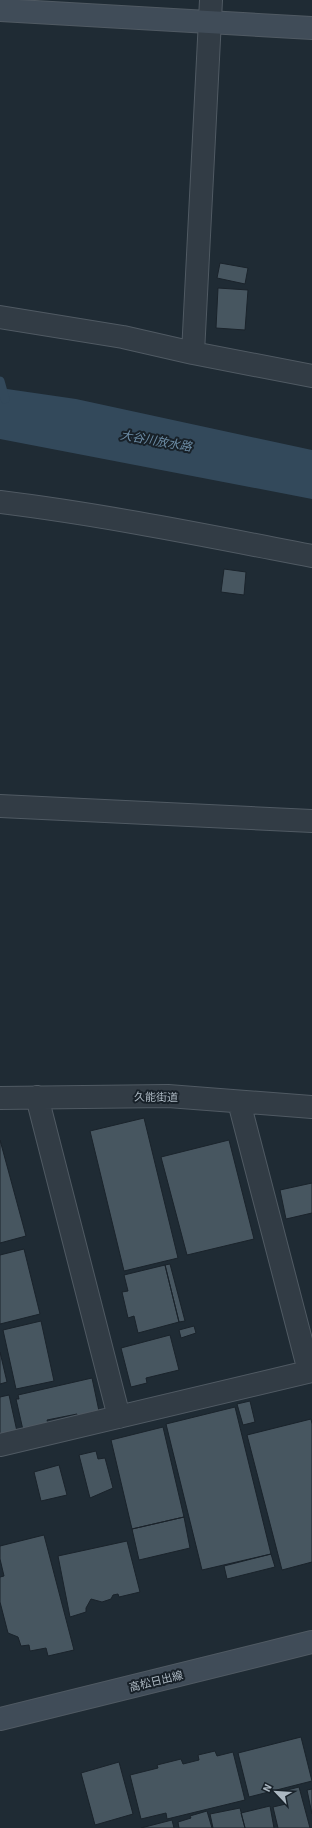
<svg xmlns="http://www.w3.org/2000/svg" width="312" height="1828" viewBox="0 0 312 1828" font-family="'Source Sans 3','Noto Sans JP',sans-serif">
	<style>
		.water { fill: #33495b }
		.lines { fill: none; stroke-linecap: round; stroke-linejoin: round }
		.stream { stroke: #33495b; stroke-width: 9 }
		.building { fill: #475660; stroke: #1a232b }
		.street-casing { stroke: #505a63; stroke-width: 24 }
		.secondary-casing { stroke: #505a63; stroke-width: 24 }
		.street { stroke: #323c45; stroke-width: 22 }
		.secondary { stroke: #404c58; stroke-width: 22 }
		.labels { text-anchor: middle; stroke-width: 4; stroke-linejoin: round; paint-order: stroke }
		.street-label { font-size: 11px; fill: #acb8c2; stroke: #182129 }
		.water-label { font-size: 12px; font-style: italic; fill: #6d8da6; stroke: #182129 }
	</style>
	<rect width="100%" height="100%" fill="#1f2b34"/>
	<!-- water -->
	<path class="water" d="M0,388l76,11 236,51v49l-312,-60z"/>
	<g class="lines">
		<!-- stream -->
		<path class="stream" d="M0,381l5,18"/>
	</g>
	<!-- building -->
	<path class="building" d="M220,263l28,5 -3,16 -28,-6z
		M218,288l30,2 -3,40 -29,-2z
		M224,569l22,3 -2,23 -23,-3z
		M144,1118l34,140 -54,13 -34,-140z
		M0,1140l26,96 -26,7z
		M229,1140l25,99 -67,16 -26,-98z
		M312,1183v30l-26,6 -6,-29z
		M24,1249l16,65 -40,10v-69z
		M170,1264l15,57 -6,1 -14,-57z
		M165,1265l14,57 -41,11 -4,-17 -6,2 -6,-26 6,-1 -4,-16z
		M41,1321l13,60 -38,8 -13,-59z
		M194,1326l2,7 -15,5 -2,-8z
		M170,1335l9,35 -33,8 1,5 -16,4 -10,-39z
		M0,1352l7,30 -7,2z
		M92,1378l7,33 -22,5v-2l-30,6 1,4 -25,6 -7,-31h3l-1,-4z
		M9,1395l9,41 -18,4v-43z
		M250,1401l5,21 -12,3 -6,-21z
		M235,1407l36,147 -69,16 -36,-146z
		M311,1419l1,5v138l-30,8 -35,-135z
		M163,1427l21,90 -52,12 -21,-89z
		M96,1451l2,8 7,-1 8,30 -23,10 -11,-43z
		M59,1465l8,30 -26,6 -7,-29z
		M184,1517l6,31 -51,12 -7,-31z
		M44,1535l30,115 -26,6 -2,-8 -16,3 -1,-6 -8,1 -3,-9 -10,-4 -8,-31v-25l4,-1 -4,-17v-13z
		M127,1541l13,51 -21,5 -1,-3 -5,1 -2,4 -9,3 -11,-3 -5,9v4l-16,5 -12,-61z
		M271,1554l4,13 -48,12 -3,-13z
		M301,1737l11,44 -63,16 -11,-44z
		M215,1751l2,5 16,-4 12,48 -78,19 -1,-6 -25,6 -11,-44 28,-7 -1,-3 24,-6 2,5 16,-4 -1,-5z
		M119,1762l14,52 -38,11 -14,-52z
		M299,1787l11,41h-32l-5,-21 13,-3 -3,-13z
		M312,1789v25l-5,-24z
		M270,1806l4,22h-29l-4,-15z
		M240,1808l5,20h-32l-3,-14z
		M207,1811l5,17h-33l-1,-6 13,-4 -1,-2z
		M172,1820l2,8h-33z"/>
	<g class="lines">
		<!-- street casing -->
		<g class="street-casing">
			<path id="street" d="M0,317l123,20 70,16 119,23
				M193,353l18,-353
				M0,502c105,13 208,34 312,54
				M0,806l312,15
				M37,1097l82,320
				M0,1098l168,-2 144,11
				M239,1102l70,269
				M0,1445l312,-74"/>
		</g>
		<!-- secondary casing -->
		<g class="secondary-casing">
			<path id="secondary" d="M0,10l312,18
				M0,1719l312,-77"/>
		</g>
		<!-- street -->
		<use href="#street" class="street"/>
		<!-- secondary -->
		<use href="#secondary" class="secondary"/>
	</g>
	<g class="labels">
		<!-- street labels -->
		<g class="street-label">
			<text transform="translate(156 1097) rotate(1)" y="4">久能街道</text>
			<text transform="translate(156 1681) rotate(-14)" y="4">高松日出線</text>
		</g>
		<!-- water labels -->
		<g class="water-label">
			<text transform="translate(156 441) rotate(10)" y="4">大谷川放水路</text>
		</g>
	</g>
	<!-- north arrow -->
	<g transform="translate(276 1792) rotate(295)" stroke="#182129" stroke-width="3" paint-order="stroke">
	<path d="M0-3L7 15L0 10L-7 15Z" fill="#acb8c2"/>
	<text y="-6" font-size="11" font-weight="bold" text-anchor="middle" fill="#acb8c2">N</text>
	</g>
</svg>
